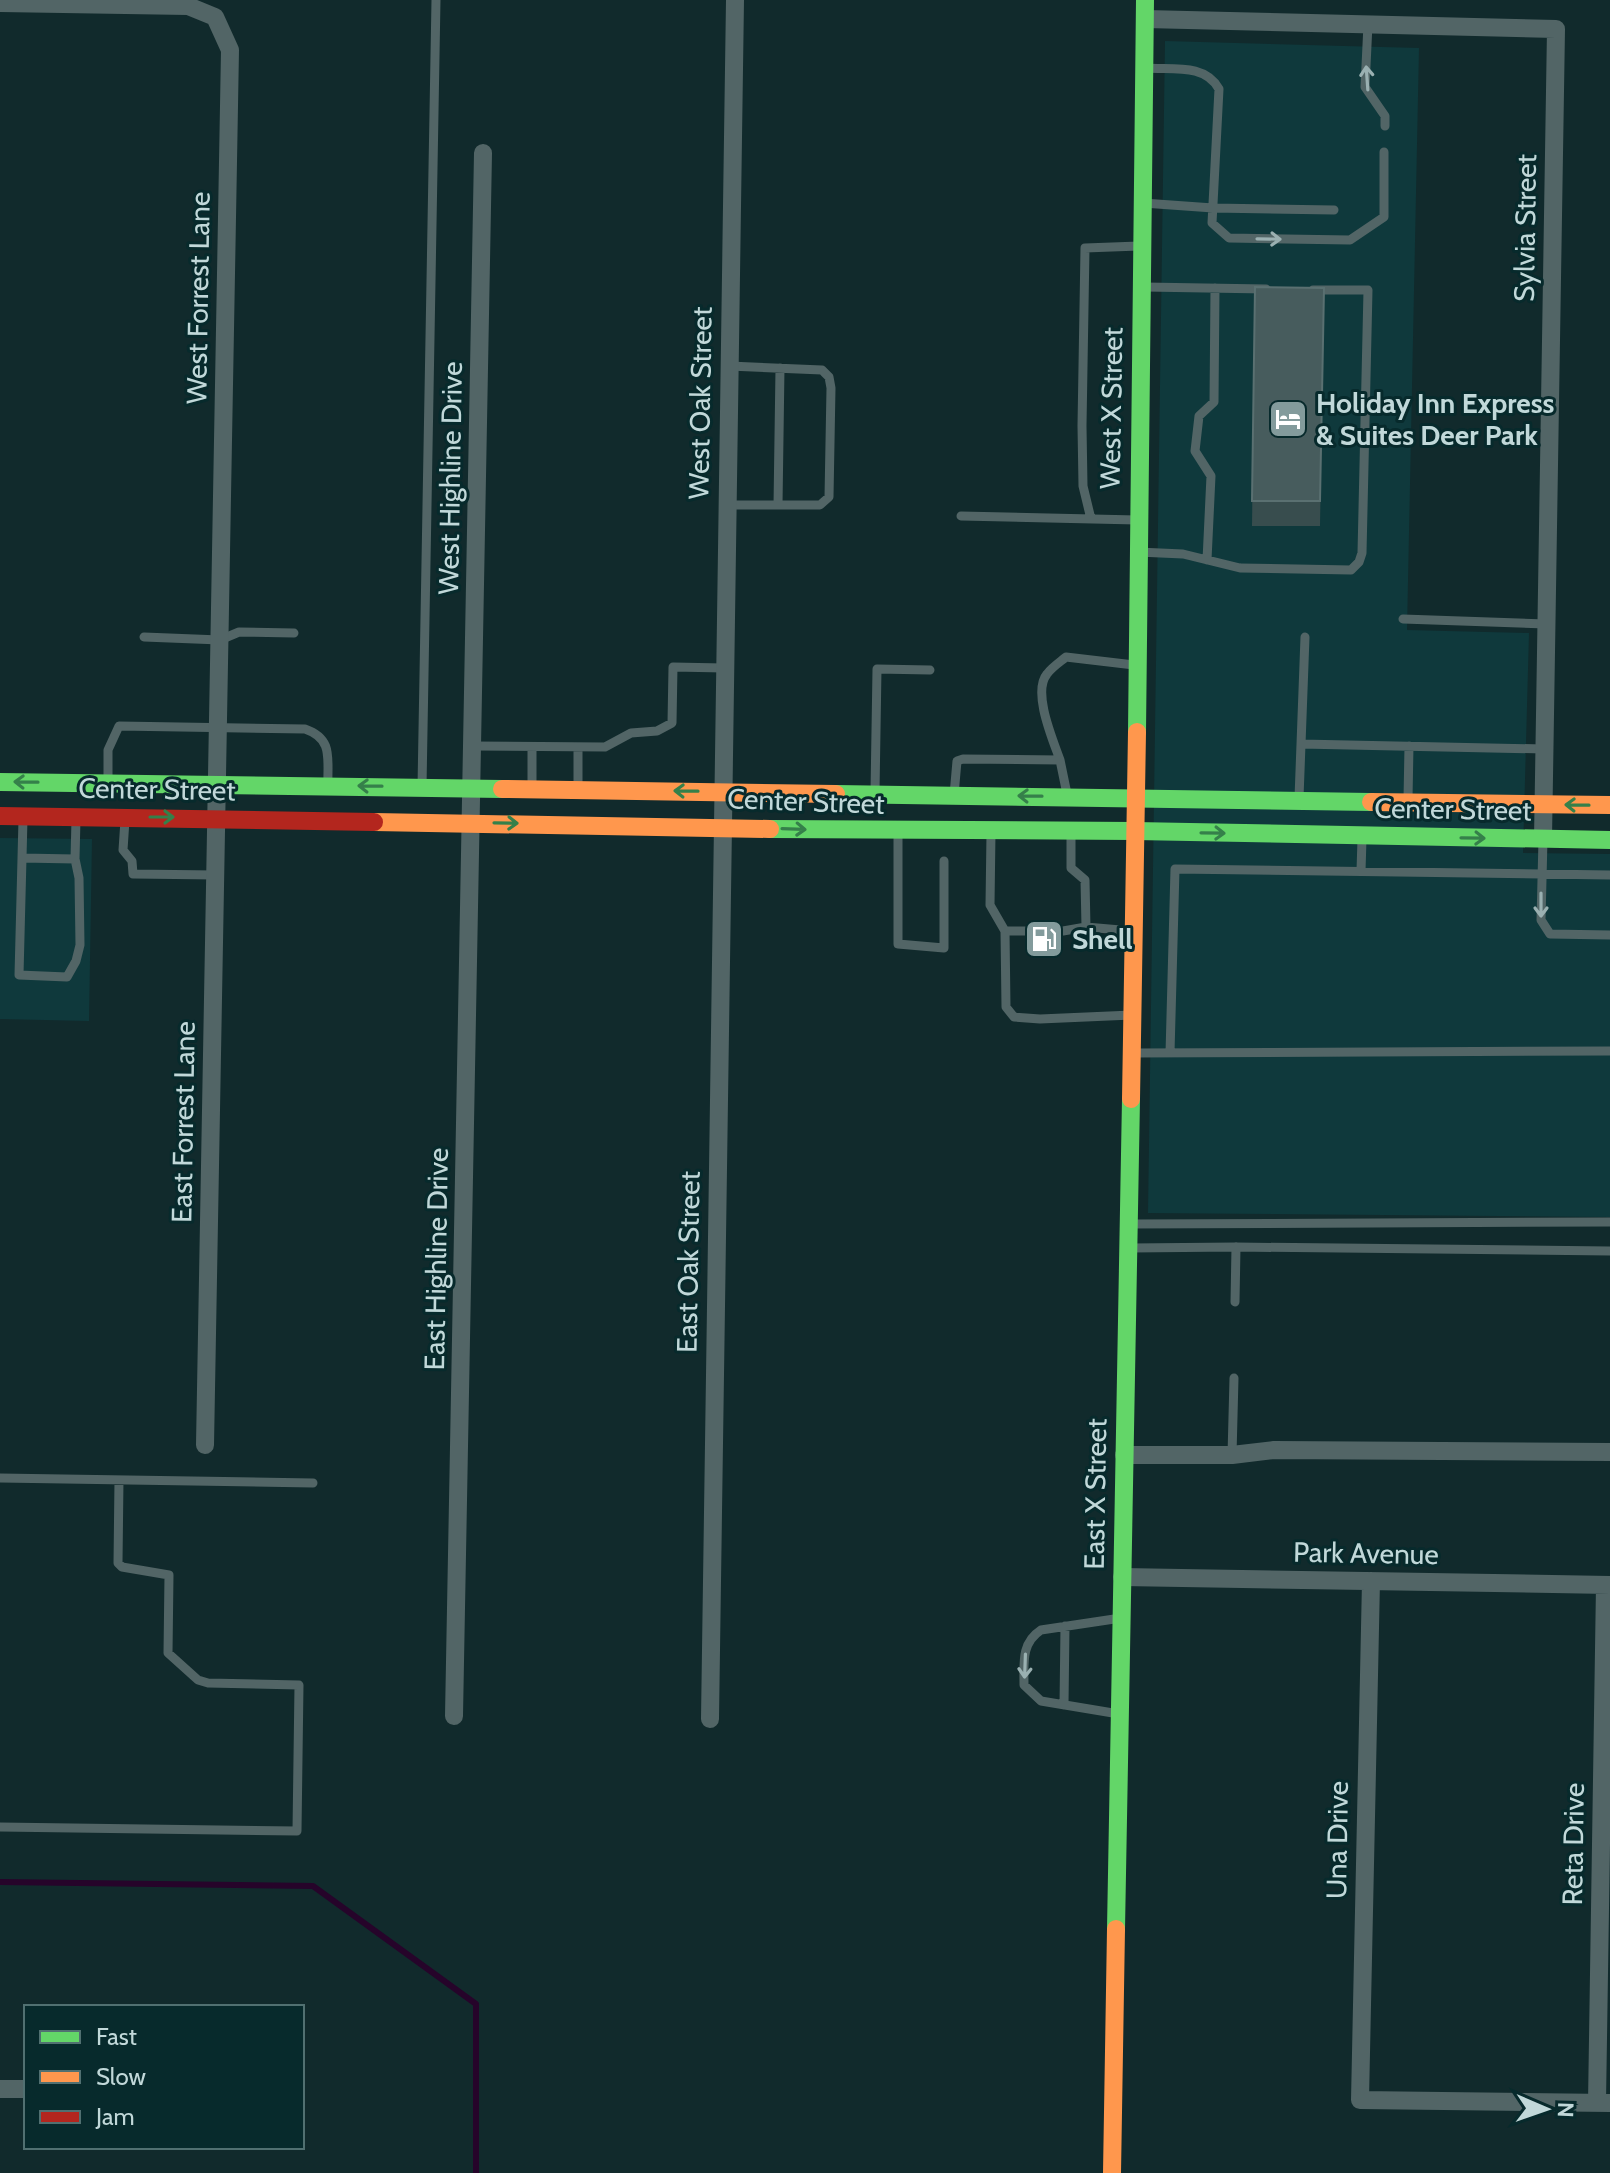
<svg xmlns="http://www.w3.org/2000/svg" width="1610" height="2173" viewBox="0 0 1610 2173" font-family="Cabin,sans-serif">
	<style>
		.built { fill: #0f393c }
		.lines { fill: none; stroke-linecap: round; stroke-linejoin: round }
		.stream { stroke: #26042a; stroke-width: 6 }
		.lane { stroke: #526566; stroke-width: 9 }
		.street { stroke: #526566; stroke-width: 18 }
		.fast { stroke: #63d668; stroke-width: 18 }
		.slow { stroke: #ff974d; stroke-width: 18 }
		.jam { stroke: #b3261e; stroke-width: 18 }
		.wall { fill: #384d4e }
		.building { fill: #475c5d; stroke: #5a7071; stroke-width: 2 }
		.oneway { stroke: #9ab0b1 }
		.oneway2 { stroke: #35804a }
		.labels { text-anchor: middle; stroke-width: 6; stroke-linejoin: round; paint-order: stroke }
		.street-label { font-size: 28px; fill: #c1d8d9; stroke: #072a2c }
		.poi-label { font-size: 28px; font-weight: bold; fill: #c1d8d9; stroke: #072a2c; text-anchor: start }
	</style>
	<rect width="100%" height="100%" fill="#112a2c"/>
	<!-- built -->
	<path class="built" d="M1165,41l254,7 -12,582 122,3 -6,220 87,1v363l-462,-4z
		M0,838l92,1 -3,182 -89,-2z"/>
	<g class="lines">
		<!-- stream -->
		<path class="stream" d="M0,1882l313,4 163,118v169"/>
		<!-- lane -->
		<path class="lane" d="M1368,24l-3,63 20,29v10
			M1146,68c26,2 59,-5 73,21l-7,134 17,15 121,2 34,-23v-65
			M1143,203l70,5 121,2
			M1145,287l121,2
			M727,505h93l9,-8 2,-109 -2,-11 -7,-7 -93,-4
			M778,505l2,-137
			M961,516l176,4
			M1091,519l-8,-33 -1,-60 3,-178 54,-2
			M1138,552l45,2 57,14 111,2 8,-8 3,-9 6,-263h-55
			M1207,560l4,-84 -16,-25 4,-35 15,-14 1,-114
			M1403,619l143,5
			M144,637l76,3 19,-8 55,1
			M1301,744l243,5
			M474,746l131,1 26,-14 26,-2 15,-8 1,-56 51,1
			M532,747v40
			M578,747v41
			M1060,760c-7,-20 -28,-68 -13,-86 5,-7 13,-12 19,-17l68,8
			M108,783v-33l11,-24 186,3c29,10 22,30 23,57
			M422,787l14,-787
			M875,792l2,-123 53,1
			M954,795l3,-34 6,-2 97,1 7,34
			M1299,798l6,-161
			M1408,799l1,-53
			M23,819l-4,156 48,2 9,-16 4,-16 -1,-67 -4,-19 1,-40
			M125,820l-2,30 9,11 1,13 83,1
			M898,831v113l46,4v-87
			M1071,831v37l14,12 1,47 46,4
			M991,833l-1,72 15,26 1,76 8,10 26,2 92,-4
			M1543,839l-2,81 9,14 60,1
			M22,858l53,1
			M1361,871l1,-32
			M1005,931h58l23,-4
			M1133,1053l477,-2
			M1170,1053l5,-184 435,6
			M1131,1224l479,-2
			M1131,1248l105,-1 374,4
			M1235,1302l1,-55
			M1232,1455l2,-77
			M0,1478l313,5
			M1064,1705l1,-79
			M1119,1714l-78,-13 -17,-16c0,-22 -3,-42 17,-55l80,-12
			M0,1827l297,4 2,-146 -91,-2 -10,-3 -30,-27 1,-78 -47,-8 -4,-4 1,-83"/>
		<!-- street -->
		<path class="street" d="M0,3l188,3 27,11 15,33 -25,1395
			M1145,19l411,10 -13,810
			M1124,1455h108l42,-5 336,2
			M1122,1577l488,8
			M1371,1581l-11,519 250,3
			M454,1716l29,-1563
			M710,1719l25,-1719
			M0,2089h26
			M1597,2103l8,-518"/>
		<!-- fast -->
		<path class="fast" d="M1137,732l8,-732
			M0,782l502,7
			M836,794l535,8
			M770,829l365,2 475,9
			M1116,1929l15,-830"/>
		<!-- slow -->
		<path class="slow" d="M502,789l334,5
			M1371,802l239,3
			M374,822l396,7
			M1131,1099l6,-367
			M1112,2173l4,-244"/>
		<!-- jam -->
		<path class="jam" d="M0,816l374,6"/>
	</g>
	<!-- wall -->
	<path class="wall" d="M1255,287l69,1 -4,238h-68z"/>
	<!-- building -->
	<path class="building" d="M1255,287l69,1 -4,213h-68z"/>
	<!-- one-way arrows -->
	<defs><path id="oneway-shaft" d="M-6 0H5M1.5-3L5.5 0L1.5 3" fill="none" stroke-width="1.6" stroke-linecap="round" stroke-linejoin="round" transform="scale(2)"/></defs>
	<g class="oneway">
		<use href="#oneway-shaft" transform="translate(1367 78) rotate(-94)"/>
		<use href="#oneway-shaft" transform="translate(1269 239) rotate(1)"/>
		<use href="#oneway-shaft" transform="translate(1541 905) rotate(90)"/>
		<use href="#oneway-shaft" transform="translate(1025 1666) rotate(92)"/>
	</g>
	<g class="oneway2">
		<use href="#oneway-shaft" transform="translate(26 782) rotate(-179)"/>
		<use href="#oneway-shaft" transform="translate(370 786) rotate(-179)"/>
		<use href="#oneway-shaft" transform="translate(686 791) rotate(-179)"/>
		<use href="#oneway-shaft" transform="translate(1030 796) rotate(-179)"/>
		<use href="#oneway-shaft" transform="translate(1577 805) rotate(-179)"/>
		<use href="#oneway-shaft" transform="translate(162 817)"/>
		<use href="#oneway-shaft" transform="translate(506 823) rotate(1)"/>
		<use href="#oneway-shaft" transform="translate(794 829) rotate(2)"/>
		<use href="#oneway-shaft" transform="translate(1213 833) rotate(1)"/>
		<use href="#oneway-shaft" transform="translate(1473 838) rotate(1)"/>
	</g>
	<!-- icons -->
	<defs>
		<g id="hotel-square" transform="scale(2)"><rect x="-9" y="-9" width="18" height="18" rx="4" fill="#839b9c" stroke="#072a2c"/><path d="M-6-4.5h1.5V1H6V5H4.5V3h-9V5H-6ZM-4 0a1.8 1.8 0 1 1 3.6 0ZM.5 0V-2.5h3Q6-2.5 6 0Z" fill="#fff"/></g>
		<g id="fuel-square" transform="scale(2)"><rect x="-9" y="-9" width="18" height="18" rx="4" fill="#839b9c" stroke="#072a2c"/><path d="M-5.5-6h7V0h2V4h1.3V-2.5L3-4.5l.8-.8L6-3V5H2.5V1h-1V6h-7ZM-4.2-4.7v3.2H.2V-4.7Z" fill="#fff"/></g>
	</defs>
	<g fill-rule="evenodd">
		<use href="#hotel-square" x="1288" y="419"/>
		<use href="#fuel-square" x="1044" y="939"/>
	</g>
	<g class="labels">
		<!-- street labels -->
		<g class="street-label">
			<text transform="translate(1525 228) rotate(-89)" y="10">Sylvia Street</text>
			<text transform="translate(198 298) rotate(-89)" y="10">West Forrest Lane</text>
			<text transform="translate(700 403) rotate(-89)" y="10">West Oak Street</text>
			<text transform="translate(1111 408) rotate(-89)" y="10">West X Street</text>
			<text transform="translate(450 478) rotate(-89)" y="10">West Highline Drive</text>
			<text transform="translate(157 789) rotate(1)" y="10">Center Street</text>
			<text transform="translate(806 801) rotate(2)" y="10">Center Street</text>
			<text transform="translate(1453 809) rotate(1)" y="10">Center Street</text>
			<text transform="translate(183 1122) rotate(-89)" y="10">East Forrest Lane</text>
			<text transform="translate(436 1259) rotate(-89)" y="10">East Highline Drive</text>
			<text transform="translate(688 1262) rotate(-89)" y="10">East Oak Street</text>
			<text transform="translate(1095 1494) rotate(-89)" y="10">East X Street</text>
			<text transform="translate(1366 1553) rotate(1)" y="10">Park Avenue</text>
			<text transform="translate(1337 1840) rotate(-89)" y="10">Una Drive</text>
			<text transform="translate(1573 1844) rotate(-89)" y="10">Reta Drive</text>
		</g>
		<!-- poi labels -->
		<g class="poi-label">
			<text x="1316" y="413">Holiday Inn Express<tspan x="1316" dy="32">&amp; Suites Deer Park</tspan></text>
			<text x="1072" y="949">Shell</text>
		</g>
	</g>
	<!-- legend -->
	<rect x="24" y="2005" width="280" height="144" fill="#072a2c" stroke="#517071" stroke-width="2"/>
	<rect x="40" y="2031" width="40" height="12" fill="#63d668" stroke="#517071" stroke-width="2"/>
	<text x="96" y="2045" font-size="24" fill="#c1d8d9">Fast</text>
	<rect x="40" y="2071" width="40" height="12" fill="#ff974d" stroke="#517071" stroke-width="2"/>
	<text x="96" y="2085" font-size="24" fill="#c1d8d9">Slow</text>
	<rect x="40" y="2111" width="40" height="12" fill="#b3261e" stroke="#517071" stroke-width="2"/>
	<text x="96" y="2125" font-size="24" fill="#c1d8d9">Jam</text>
	<!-- north arrow -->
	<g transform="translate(1546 2109) rotate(92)" stroke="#072a2c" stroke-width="6" paint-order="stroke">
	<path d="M0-6L14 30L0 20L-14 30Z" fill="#c1d8d9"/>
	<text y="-12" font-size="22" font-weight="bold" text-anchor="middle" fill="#c1d8d9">N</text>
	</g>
</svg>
